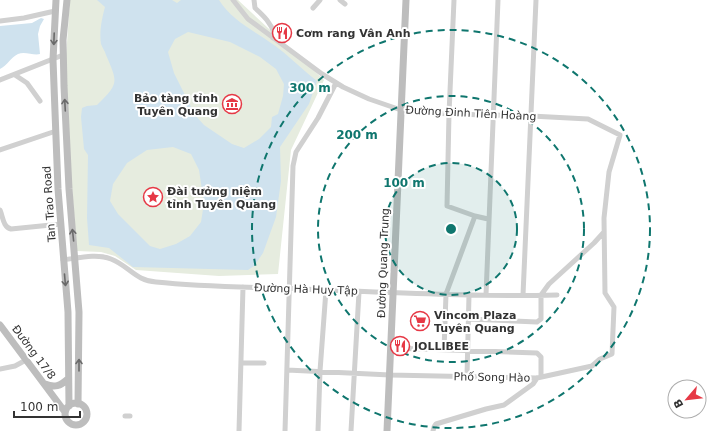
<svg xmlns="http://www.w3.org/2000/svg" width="719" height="431" viewBox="0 0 719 431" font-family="'DejaVu Sans',sans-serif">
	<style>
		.green { fill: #e6ecdf }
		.water { fill: #cfe2ee; fill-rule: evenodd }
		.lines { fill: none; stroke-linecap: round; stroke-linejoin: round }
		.street { stroke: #d0d0d0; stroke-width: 5 }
		.secondary { stroke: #bdbdbd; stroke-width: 7 }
		.oneway { stroke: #6a6a6a }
		.ring { fill: none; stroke: #0f766e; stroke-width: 2; stroke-dasharray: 7 5 }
		.labels { text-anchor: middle; stroke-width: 4; stroke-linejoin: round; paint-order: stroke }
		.poi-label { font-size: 11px; font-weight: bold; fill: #333; stroke: #fff; text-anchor: start }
		.street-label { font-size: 11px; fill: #333; stroke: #fff }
		.centre { fill: #0f766e; stroke: #fff; stroke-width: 2 }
		.ring-label { font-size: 12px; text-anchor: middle; font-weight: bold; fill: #0f766e; stroke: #fff; stroke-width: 4; stroke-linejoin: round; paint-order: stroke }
	</style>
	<rect width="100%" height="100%" fill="#fff"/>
	<!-- green -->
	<path class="green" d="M70,0h168l86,80 -33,70 -13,124 -59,2 -83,-6 -21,-14 -14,-4 -24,-1 -13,-165z"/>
	<!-- water -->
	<path class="water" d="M97,0h75l5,3 4,-3h38c13,21 36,31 55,45 14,10 29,25 43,36l-8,23 -29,43 1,34 -5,36 -13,36 -9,13 -6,4 -115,-3 -24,-19 -20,-3 -2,-27 1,-63 -4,-6 -3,-32 1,-9 5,-2 10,-1c22,-22 21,-22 9,-50 -1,-4 -4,-8 -5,-11 -2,-12 1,-26 4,-37zM188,32l42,10 30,15 16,12 8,15 -1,12 -5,18 -6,3 -1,10 -12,12 -15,9 -12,-4 -28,-19 -9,-10 -21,-42 -6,-21 7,-13zM173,147l18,7 8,16 5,33 -3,19 -11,14 -14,8 -16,5 -10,-3 -32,-32 -8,-13 3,-17 14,-21 20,-13z
		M41,18l3,1 -4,7 -2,8 2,20c-6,2 -15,-3 -22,0 -7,3 -11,12 -18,15v-43l32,-3z"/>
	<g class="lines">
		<!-- street -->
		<path class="street" d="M233,0l15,19 74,55 21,13 26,12 32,11 48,4 82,2 57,3 32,16 -11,37 -5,46 1,75 9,14 -2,47 -12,5 -8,7 -55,12 -147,-3 -103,-5
			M254,0l1,8c9,8 16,15 20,27l-2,3
			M340,0l5,4
			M454,0l-5,114 -2,92 28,10 13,3
			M313,8l7,-8
			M0,21l24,-3 31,-7
			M15,75l12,8 13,18
			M0,80l63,-25
			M0,150l56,-19
			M0,210c3,7 3,17 11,19l50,-5
			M63,260c15,-2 34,-7 48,-1 18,7 25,22 45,23 57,6 114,5 170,8 77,3 154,7 231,5
			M486,295l12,-295
			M523,295l13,-295
			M469,319l68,3 4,-3v-24l8,-11 45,-41 10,-11
			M391,348l146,5 4,4v19
			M444,350l2,-56 29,-78
			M241,363h23
			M0,369l15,-3 11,-6
			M467,376l2,-81
			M125,416h5
			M239,431l4,-144
			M285,431l8,-265 3,-14 22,-34 18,-35
			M318,431l2,-60 6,-81
			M351,431l8,-139
			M433,431l1,-4 2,-3 50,-15 18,-4 29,-21 4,-6"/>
		<!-- secondary -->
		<path class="secondary" d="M56,0l-3,60 5,129 10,123 1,94
			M67,0l-4,40 1,46 5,103 10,123 -1,92
			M0,325l65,87
			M45,384c10,4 15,2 23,-5
			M65 414a11 11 0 1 1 22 0a11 11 0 1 1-22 0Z
			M387,431l19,-431"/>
	</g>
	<!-- one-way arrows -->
	<defs><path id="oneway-shaft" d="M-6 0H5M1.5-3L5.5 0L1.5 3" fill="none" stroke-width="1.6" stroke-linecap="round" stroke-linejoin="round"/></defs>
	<g class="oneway">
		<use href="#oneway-shaft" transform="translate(54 39) rotate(92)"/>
		<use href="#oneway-shaft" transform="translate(65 105) rotate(-93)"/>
		<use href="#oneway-shaft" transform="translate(73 235) rotate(-96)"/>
		<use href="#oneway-shaft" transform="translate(65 280) rotate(85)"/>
		<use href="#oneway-shaft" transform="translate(79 365) rotate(-90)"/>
	</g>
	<!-- distance rings -->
	<circle cx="451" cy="229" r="66" fill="#0f766e" fill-opacity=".12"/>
	<g class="ring">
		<circle cx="451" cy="229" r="66"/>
		<circle cx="451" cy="229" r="133"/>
		<circle cx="451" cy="229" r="199"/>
	</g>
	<!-- icons -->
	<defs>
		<g id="restaurant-ring" transform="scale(1)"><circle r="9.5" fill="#fff" stroke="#e63946" stroke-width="1.5"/><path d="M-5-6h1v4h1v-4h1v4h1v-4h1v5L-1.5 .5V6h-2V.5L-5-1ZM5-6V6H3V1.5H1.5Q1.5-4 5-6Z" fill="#e63946"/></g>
		<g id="museum-ring" transform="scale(1)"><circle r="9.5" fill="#fff" stroke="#e63946" stroke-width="1.5"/><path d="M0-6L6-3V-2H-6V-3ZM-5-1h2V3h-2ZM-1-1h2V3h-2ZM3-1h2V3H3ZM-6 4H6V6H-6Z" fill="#e63946"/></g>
		<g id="sight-ring" transform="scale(1)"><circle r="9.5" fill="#fff" stroke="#e63946" stroke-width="1.5"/><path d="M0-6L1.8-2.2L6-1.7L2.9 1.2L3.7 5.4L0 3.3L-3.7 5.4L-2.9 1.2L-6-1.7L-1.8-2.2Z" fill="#e63946"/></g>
		<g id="supermarket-ring" transform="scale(1)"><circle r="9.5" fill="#fff" stroke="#e63946" stroke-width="1.5"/><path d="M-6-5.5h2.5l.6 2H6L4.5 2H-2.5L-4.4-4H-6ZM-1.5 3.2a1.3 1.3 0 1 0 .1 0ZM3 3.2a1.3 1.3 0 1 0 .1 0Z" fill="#e63946"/></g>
	</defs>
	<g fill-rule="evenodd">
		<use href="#restaurant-ring" x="282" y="33"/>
		<use href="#museum-ring" x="232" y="104"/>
		<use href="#sight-ring" x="153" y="197"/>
		<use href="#supermarket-ring" x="420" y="321"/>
		<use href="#restaurant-ring" x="400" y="346"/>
	</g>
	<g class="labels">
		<!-- poi labels -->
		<g class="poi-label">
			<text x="296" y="37">Cơm rang Vân Anh</text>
			<text x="218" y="102" text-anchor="end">Bảo tàng tỉnh<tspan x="218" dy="13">Tuyên Quang</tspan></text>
			<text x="167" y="195">Đài tưởng niệm<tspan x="167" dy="13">tỉnh Tuyên Quang</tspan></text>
			<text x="434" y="319">Vincom Plaza<tspan x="434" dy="13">Tuyên Quang</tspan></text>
			<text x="414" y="350">JOLLIBEE</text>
		</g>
		<!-- street labels -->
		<g class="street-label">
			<text transform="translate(471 113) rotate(3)" y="4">Đường Đinh Tiên Hoàng</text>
			<text transform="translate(49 204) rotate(-94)" y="4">Tan Trao Road</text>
			<text transform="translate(383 263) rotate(-88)" y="4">Đường Quang Trung</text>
			<text transform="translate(306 289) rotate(2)" y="4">Đường Hà Huy Tập</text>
			<text transform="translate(34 352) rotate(53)" y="4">Đường 17/8</text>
			<text transform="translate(492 377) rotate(1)" y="4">Phố Song Hào</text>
		</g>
	</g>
	<circle cx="451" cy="229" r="6" class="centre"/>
	<g class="ring-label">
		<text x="310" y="92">300 m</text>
		<text x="357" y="139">200 m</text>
		<text x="404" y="187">100 m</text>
	</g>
	<!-- north arrow -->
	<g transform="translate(687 399) rotate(242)"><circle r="19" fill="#ffffff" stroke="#adadad"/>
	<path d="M0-3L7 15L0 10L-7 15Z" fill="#e63946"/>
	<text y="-6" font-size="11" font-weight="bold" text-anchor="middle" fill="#333333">B</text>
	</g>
	<!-- scale -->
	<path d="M14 411v6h66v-6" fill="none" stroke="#333333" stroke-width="2"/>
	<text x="20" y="411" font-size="12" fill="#333333" stroke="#ffffff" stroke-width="3" paint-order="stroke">100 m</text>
</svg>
